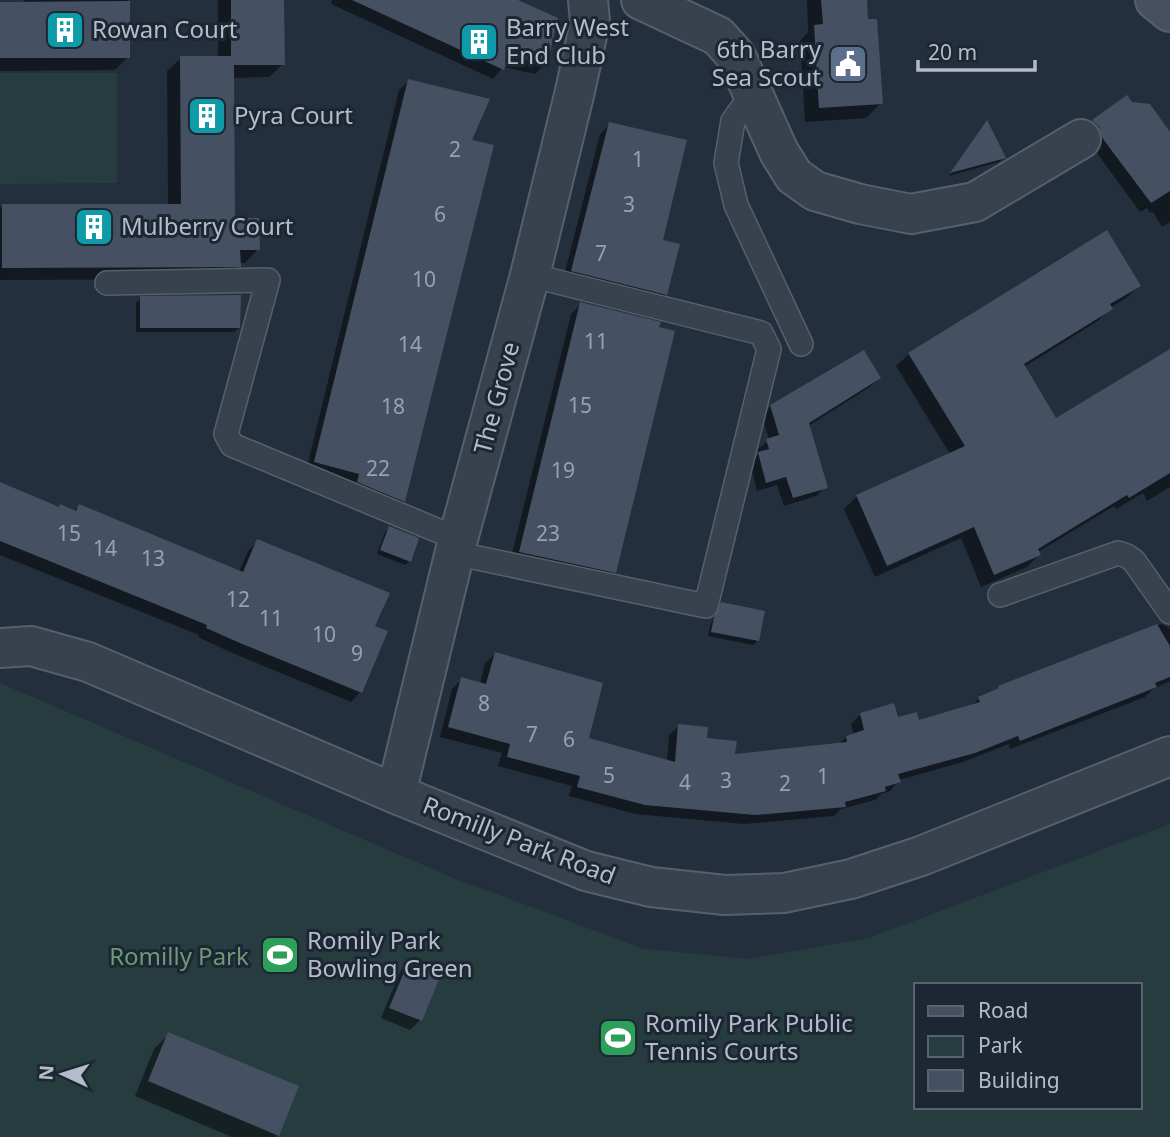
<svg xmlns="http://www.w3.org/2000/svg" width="1170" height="1137" viewBox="0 0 1170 1137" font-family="'Noto Sans',sans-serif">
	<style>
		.green { fill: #263c3f; fill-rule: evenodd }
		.shadow { fill: #0007 }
		.building { fill: #455162 }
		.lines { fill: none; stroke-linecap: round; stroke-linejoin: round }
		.lane-casing { stroke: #565f6c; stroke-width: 26 }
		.street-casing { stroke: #565f6c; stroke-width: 42 }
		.secondary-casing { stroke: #565f6c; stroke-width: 42 }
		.lane { stroke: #38414e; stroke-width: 23 }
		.street { stroke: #38414e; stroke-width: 38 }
		.secondary { stroke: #465061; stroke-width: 38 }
		.labels { text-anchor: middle; stroke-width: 6; stroke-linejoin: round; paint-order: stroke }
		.number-label { font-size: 21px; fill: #98a1af }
		.poi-label { font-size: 24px; fill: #b4bcc9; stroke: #1d2633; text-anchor: start }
		.street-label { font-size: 24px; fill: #b4bcc9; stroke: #1d2633 }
		.park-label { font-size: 24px; fill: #6b9a76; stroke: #1d2633 }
	</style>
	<rect width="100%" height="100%" fill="#242f3e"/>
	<!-- green -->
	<path class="green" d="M0,73h117v110l-117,1z
		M0,683l456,196 188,70 105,10 120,-21 301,-114v313h-1170zM916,985h224v122h-224z"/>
	<!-- shadow -->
	<path class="shadow" d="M24,0h104v57l-13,13 -115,1v-67h24z
		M218,0h64l1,64 -14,13 -37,1 1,142 25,29 -13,14h-6v3l-13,13 -226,1v-72l2,-2 166,-1 -1,-134 14,-13h37z
		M332,0h181l32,64 -10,10 -32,-7 -10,12 -162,-75z
		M807,0h58l2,21 14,82 -15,15 -61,4 -5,-81 8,-9z
		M408,81l61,60 -65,360 -9,9 -89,-39 93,-381z
		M1127,97l4,7 39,27v91l-8,5 -9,-15 -3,1 -3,-5 -7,4 -46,-63 -10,-18z
		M610,124l51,117 5,53 -10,10 -93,-24 37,-146z
		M983,126l20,32 -4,4 -50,14z
		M1139,286l-13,12 -16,10 -12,13 -74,46 31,54 115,-69v135l-23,14 -4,-8 -27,16 -2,-3 -76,46 1,3 -12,12 -46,20 -20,-49 -86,39 -31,-68 13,-13 93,-42 -54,-88 13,-12z
		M141,298l98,30 -5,4h-98v-29z
		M581,304l33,268 -10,10 -94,-20 61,-248z
		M879,378l-9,9 -62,39 18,61 -10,9 -32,10 -7,-21 -20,6 -7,-28 9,-9 -2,-4 12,-10 -7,-25 9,-9z
		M0,484l59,25 14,3 6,-6 160,66 9,-21 10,-10 102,151 -9,10 -121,-50 -32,-15 1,-2 -199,-80z
		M390,528l20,33 -5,4 -28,-11 8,-22z
		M722,604l35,37 -4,4 -45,-9 3,-13z
		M1161,624l9,4v53l-17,8 -8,8 -135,52 -1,-5 -46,18 -64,18 -9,11 -9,3 -6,6 -34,9 -7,7 -90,8 -109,-10 -66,-18 3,-10 -74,-20 4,-13 -62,-16 12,-48 10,-10 18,5 5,-21 10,-9 92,86 80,22 2,-27 10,-9 54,30 106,-12 7,-7 8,-2 -3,-11 9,-9 58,7 52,-15 9,-9 20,-10z
		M411,961l29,12 -20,47 -10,10 -29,-12 20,-48z
		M169,1034l108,101 -1,2h-44l-97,-41 19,-47z"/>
	<!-- building -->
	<path class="building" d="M231,0h53l1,65h-51l1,153h24l1,32h-20l1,17 -239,1v-64h179l-1,-148h51z
		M352,0h166l40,18 -11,47 -37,-9 -6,14z
		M821,0h46l1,19h9l6,85 -64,4 -5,-83 9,-1z
		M130,1v57h-130v-56z
		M408,79l82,20 -18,41 22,5 -89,357 -48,-20 2,-8 -45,-12z
		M1127,95l5,7 18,2 20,28v59l-19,12 -48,-64 -4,-12 -7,-7z
		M987,120l19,38 -56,15z
		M609,122l78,18 -24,100 17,4 -13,51 -96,-24z
		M1107,230l34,56 -31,18 3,5 -89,55 32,54 114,-69v124l-41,25 -2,-3 -89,54 3,6 -47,20 -20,-48 -87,39 -31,-71 109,-49 -57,-93z
		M241,295l-1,33h-100v-32z
		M580,302l81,20 -2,5 16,4 -59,242 -97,-21z
		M864,350l17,28 -72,45 19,65 -35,10 -7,-21 -20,6 -8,-31 11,-3 -3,-10 13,-4 -9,-30z
		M0,482l59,25 1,-3 16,7 3,-7 164,68 14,-33 133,54 -15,33 13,5 -26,62 -122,-50 -34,-15 1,-3 -207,-84z
		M389,526l30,12 -8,24 -31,-12z
		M721,602l44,9 -6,30 -48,-9 3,-15z
		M1157,624l13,22v31l-15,6 2,4 -137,54 -2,-5 -43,17 -77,21 3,8 -16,5 1,4 -41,11 1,5 -91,8 -110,-10 -68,-18 3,-11 -73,-19 3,-13 -62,-17 13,-50 25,7 9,-32 108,31 -14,55 86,24 3,-38 30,3 -1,11 30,3 -2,13 112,-12 -1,-6 18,-6 -4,-17 34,-10 4,14 19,-5 2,8 61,-18 -2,-5 21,-9 -1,-2z
		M410,958l32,14 -20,49 -33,-13z
		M168,1032l131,54 -20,50 -131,-55z"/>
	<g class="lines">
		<!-- lane casing -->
		<g class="lane-casing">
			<path id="lane" d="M753,93l-20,28 -7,42 10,42 65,139
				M107,283l161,-3 -42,154 6,11 226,94
				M454,553l252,53 63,-257 -8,-16 -231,-58
				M1000,595l118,-42 9,3 7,5 36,51"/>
		</g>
		<!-- street casing -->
		<g class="street-casing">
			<path id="street" d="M641,0l77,36 18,20 43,96 15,24 21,15 45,13 51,10 64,-12 106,-63
				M0,648l31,-2 57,16 308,132 190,77 65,16 74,8 59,-2 67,-14 70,-23 249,-100
				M396,794l62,-255 72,-264 45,-184 15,-69 -2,-22"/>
		</g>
		<!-- secondary casing -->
		<g class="secondary-casing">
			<path id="secondary" d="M1155,0l15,12"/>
		</g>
		<!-- lane -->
		<use href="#lane" class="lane"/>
		<!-- street -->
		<use href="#street" class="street"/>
		<!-- secondary -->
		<use href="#secondary" class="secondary"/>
	</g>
	<!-- icons -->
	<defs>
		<g id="building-square" transform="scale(2.0125)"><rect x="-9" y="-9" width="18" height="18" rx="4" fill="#0f9aa8" stroke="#1d2633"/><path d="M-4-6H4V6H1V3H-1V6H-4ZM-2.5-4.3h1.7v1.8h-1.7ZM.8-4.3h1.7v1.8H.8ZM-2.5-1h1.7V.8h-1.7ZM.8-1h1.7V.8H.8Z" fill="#fff"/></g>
		<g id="civic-square" transform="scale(2.0125)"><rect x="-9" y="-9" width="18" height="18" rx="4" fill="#5c6f8a" stroke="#1d2633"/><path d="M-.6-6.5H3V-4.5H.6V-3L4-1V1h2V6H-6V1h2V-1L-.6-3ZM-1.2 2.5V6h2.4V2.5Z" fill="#fff"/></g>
		<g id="stadium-square" transform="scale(2.0125)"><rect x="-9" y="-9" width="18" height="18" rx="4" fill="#2e9e5b" stroke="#1d2633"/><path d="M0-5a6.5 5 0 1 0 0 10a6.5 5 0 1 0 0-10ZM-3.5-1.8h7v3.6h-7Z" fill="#fff"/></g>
	</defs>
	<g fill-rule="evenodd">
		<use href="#building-square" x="65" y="30"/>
		<use href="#building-square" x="479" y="42"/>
		<use href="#civic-square" x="848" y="64"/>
		<use href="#building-square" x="207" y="116"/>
		<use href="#building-square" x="94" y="227"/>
		<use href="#stadium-square" x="280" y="955"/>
		<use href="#stadium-square" x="618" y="1038"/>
	</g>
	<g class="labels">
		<!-- number labels -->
		<g class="number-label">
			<text x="455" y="157">2</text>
			<text x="638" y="167">1</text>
			<text x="629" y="212">3</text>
			<text x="440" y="222">6</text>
			<text x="601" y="261">7</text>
			<text x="424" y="287">10</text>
			<text x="596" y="349">11</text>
			<text x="410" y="352">14</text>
			<text x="580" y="413">15</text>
			<text x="393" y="414">18</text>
			<text x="378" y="476">22</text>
			<text x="563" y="478">19</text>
			<text x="69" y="541">15</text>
			<text x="548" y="541">23</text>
			<text x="105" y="556">14</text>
			<text x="153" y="566">13</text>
			<text x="238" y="607">12</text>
			<text x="271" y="626">11</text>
			<text x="324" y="642">10</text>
			<text x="357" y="661">9</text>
			<text x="484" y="711">8</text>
			<text x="532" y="742">7</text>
			<text x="569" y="747">6</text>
			<text x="609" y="783">5</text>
			<text x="823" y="784">1</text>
			<text x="726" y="788">3</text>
			<text x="685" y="790">4</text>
			<text x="785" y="791">2</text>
		</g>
		<!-- poi labels -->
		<g class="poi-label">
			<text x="506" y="36">Barry West<tspan x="506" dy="28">End Club</tspan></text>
			<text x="92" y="38">Rowan Court</text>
			<text x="821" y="58" text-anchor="end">6th Barry<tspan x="821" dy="28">Sea Scout</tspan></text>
			<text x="234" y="124">Pyra Court</text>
			<text x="121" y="235">Mulberry Court</text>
			<text x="307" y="949">Romily Park<tspan x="307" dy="28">Bowling Green</tspan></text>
			<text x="645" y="1032">Romily Park Public<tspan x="645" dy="28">Tennis Courts</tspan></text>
		</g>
		<!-- street labels -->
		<g class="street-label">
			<text transform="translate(497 398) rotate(-75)" y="8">The Grove</text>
			<text transform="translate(519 841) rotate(21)" y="8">Romilly Park Road</text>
		</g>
		<!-- park labels -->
		<g class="park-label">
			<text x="179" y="965">Romilly Park</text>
		</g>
	</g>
	<!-- legend -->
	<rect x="914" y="983" width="228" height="126" fill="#1d2633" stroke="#59626f" stroke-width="2"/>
	<rect x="928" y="1006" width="35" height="10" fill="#465061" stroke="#59626f" stroke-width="2"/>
	<text x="978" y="1018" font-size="21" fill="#b4bcc9">Road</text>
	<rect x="928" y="1036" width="35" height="21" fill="#263c3f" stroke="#59626f" stroke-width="2"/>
	<text x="978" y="1053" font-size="21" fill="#b4bcc9">Park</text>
	<rect x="928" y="1070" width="35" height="21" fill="#455162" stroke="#59626f" stroke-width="2"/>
	<text x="978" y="1088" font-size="21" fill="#b4bcc9">Building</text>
	<!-- north arrow -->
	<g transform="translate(63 1074) rotate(274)" stroke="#1d2633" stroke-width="5" paint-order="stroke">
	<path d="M0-5L12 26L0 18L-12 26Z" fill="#b4bcc9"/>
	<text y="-10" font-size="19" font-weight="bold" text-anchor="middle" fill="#b4bcc9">N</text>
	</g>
	<!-- scale -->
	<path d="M918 60v10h117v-10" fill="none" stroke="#b4bcc9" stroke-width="3.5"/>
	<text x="928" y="60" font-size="21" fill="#b4bcc9" stroke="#1d2633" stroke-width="5" paint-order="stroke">20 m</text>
</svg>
